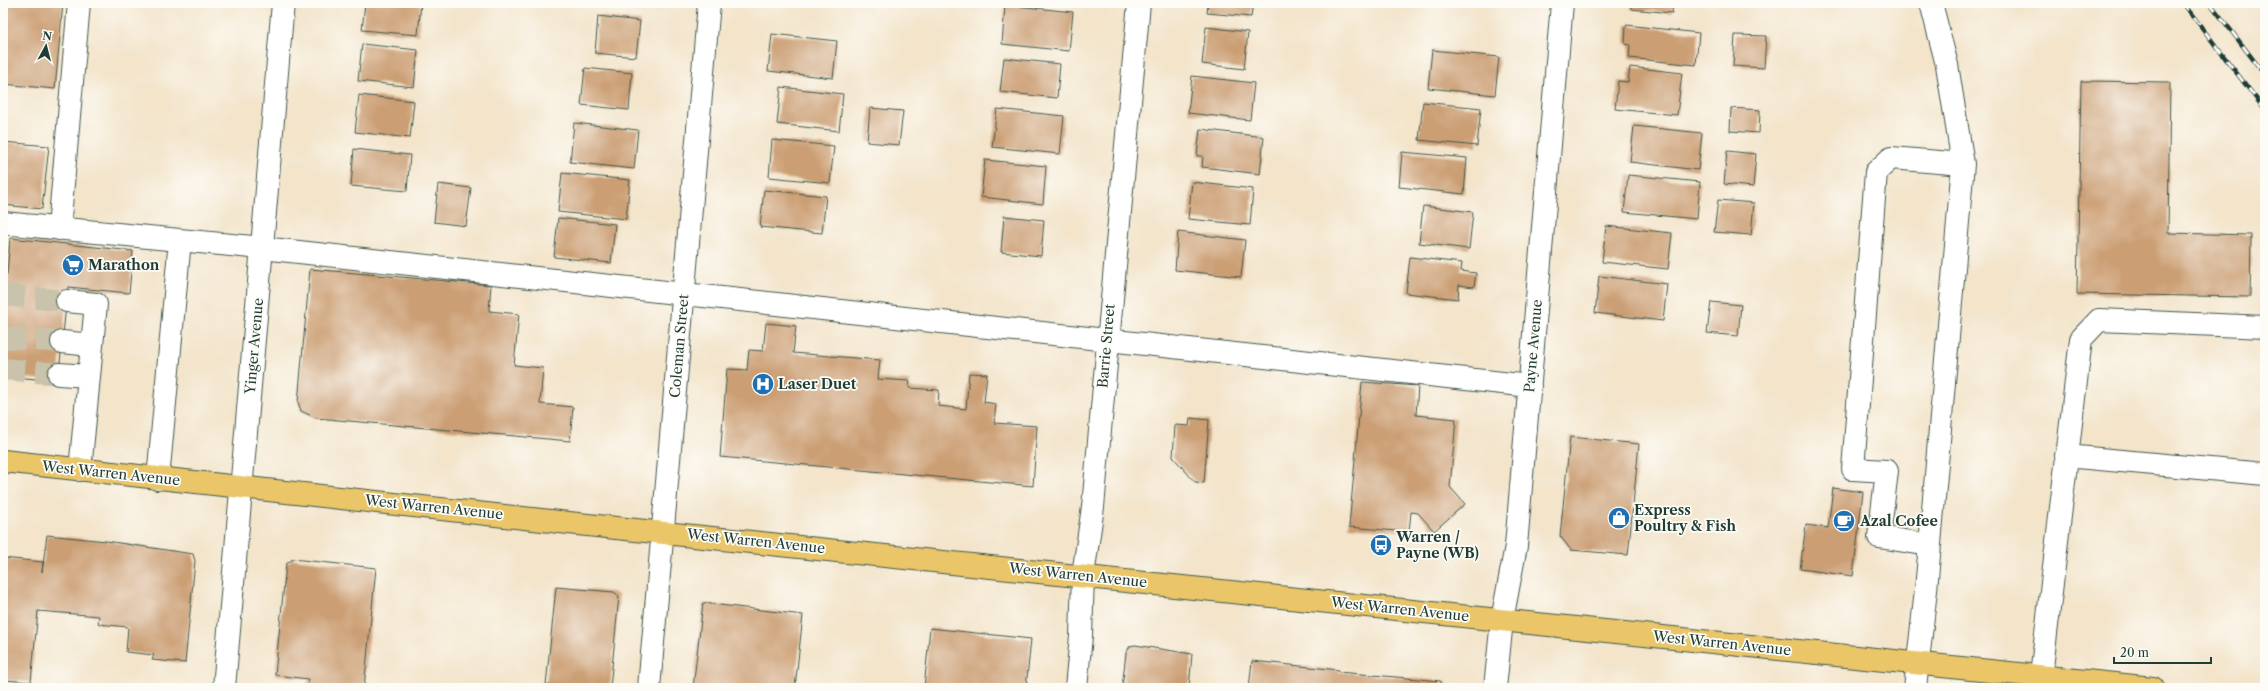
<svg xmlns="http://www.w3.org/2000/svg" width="2268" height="691" viewBox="0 0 2268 691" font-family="'Libre Caslon Text',serif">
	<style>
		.building { fill: #cb9e73 }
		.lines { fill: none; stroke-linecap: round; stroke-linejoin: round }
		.minor-tunnel { stroke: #c9c3ac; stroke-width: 22; stroke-dasharray: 22 11; stroke-linecap: butt }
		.minor-casing { stroke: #3f564a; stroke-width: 24 }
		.major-casing { stroke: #3f564a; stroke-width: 24 }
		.minor { stroke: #fff; stroke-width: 22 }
		.major { stroke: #eac669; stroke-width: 22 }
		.rail-casing { stroke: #1f3d34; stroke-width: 4.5 }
		.rail { stroke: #fdfcf7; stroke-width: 3; stroke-dasharray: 9; stroke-linecap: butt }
		.labels { text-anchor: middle; stroke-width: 3.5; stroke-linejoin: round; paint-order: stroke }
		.poi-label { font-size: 14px; font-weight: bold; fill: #1f3d34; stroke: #fdfcf7; text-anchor: start }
		.street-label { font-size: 14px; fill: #1f3d34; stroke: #fdfcf7 }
	</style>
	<rect width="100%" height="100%" fill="#fdfcf7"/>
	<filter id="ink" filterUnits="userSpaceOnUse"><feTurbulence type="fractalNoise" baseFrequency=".025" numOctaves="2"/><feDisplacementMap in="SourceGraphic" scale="8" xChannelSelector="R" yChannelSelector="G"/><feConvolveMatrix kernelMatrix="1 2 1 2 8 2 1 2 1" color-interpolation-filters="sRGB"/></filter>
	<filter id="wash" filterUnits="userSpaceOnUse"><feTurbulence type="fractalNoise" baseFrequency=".012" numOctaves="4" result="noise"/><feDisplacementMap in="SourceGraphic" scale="16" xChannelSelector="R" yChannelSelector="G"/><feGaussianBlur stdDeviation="0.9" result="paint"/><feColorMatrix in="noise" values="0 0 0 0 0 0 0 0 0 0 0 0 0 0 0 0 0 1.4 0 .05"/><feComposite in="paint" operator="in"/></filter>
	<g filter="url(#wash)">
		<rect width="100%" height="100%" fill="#f3e4ca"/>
		<g id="blocks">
			<!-- building -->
			<path class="building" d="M3,3h60l-8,86 -52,-5z
				M365,3h56l-3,32 -56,-5z
				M626,3h22v3z
				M1208,3h45l-2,14 -44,-4z
				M1631,3h42l-1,10 -41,-4z
				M1005,5l68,7 -4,39 -67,-7z
				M598,16l42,5 -4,36 -41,-4z
				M1626,25l73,8 -3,32 -67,-7 1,-13 -5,-1z
				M1206,27l42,5 -4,37 -42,-5z
				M772,34l65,7 -4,37 -65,-7z
				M1735,35l31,1 -2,32 -31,-2z
				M362,44l56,6 -4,37 -56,-6z
				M1432,50l67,7 -4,38 -67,-7z
				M1004,58l56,6 -3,34 -57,-6z
				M1630,67l52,6 -5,42 -62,-6 3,-28 10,1z
				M585,68l47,5 -3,37 -48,-5z
				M1192,76l62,7 -4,37 -62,-7z
				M2081,81l89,1 -2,151 83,2 -1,62 -173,-3z
				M781,87l62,7 -4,37 -62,-7z
				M359,95l55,6 -4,37 -55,-6z
				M1423,102l58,6 -4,38 -58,-6z
				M870,108l33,3 -4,34 -32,-3z
				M1731,108l29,2 -1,23 -29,-2z
				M997,109l67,7 -4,38 -68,-7z
				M574,123l64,7 -4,39 -64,-7z
				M1634,126l68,7 -4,37 -68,-8z
				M1200,129l64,8 -4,37 -58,-7 1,-11h-6z
				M772,140l62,6 -4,37 -61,-6z
				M3,142l46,4 -7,63 -39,-4z
				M354,149l56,6 -3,36 -56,-5z
				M1727,151l29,3 -3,33 -29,-3z
				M1402,152l65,6 -3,36 -65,-7z
				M985,160l61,6 -3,38 -62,-7z
				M562,173l68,7 -4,39 -68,-7z
				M1628,175l72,7 -3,37 -73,-7z
				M1192,182l61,7 -3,36 -62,-6z
				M438,184l33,4 -5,38 -32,-4z
				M764,190l62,6 -4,37 -62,-6z
				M1718,200l36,3 -3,32 -37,-3z
				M1423,206l50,6 -4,37 -50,-6z
				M1004,216l40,4 -3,36 -40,-4z
				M558,218l57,6 -4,39 -57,-6z
				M1606,226l66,7 -4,36 -66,-7z
				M1178,232l67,8 -4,37 -66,-7z
				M10,238l123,13 -4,42 -61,-6 -10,94 -55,-5v-102h4z
				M1410,257l52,6 -1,8 15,2 -2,14 -15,-2 -1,14 -52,-6z
				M310,269l181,16 -2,26 30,3 -5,51 29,3 -3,36 33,3 -3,34 -254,-23 -15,-7 -3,-9z
				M1599,276l68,8 -4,37 -68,-8z
				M1711,302l30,3 -3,31 -31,-3z
				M766,323l30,3 -3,27 87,7 -2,19 32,2 -1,7 30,2 -1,16 28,3 3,-36 18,1 -3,28 12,2 -2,19 43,3 -4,60 -313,-29 7,-88 20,1 2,-20 14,1z
				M1362,382l56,4 -2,29 40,4 -6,68 15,17 -31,27 -16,-18 -7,-1 -2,20 -60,-5z
				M1190,418l19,2 -5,63 -9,-1 -22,-25 2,-32 14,1z
				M1570,437l69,7 -11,111 -57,-5 -11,-14z
				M1833,488l30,4 -10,84 -53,-7 6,-44 22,3z
				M47,535l59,6 87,13 2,7 -10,102 -33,-3 2,-5 -28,-3 2,-25 -30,-3 1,-8 -61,-5 -7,71 -28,-2v-122l40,4 -1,10z
				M293,559l83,9 -12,120h-57l1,-9 -33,-4 11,-111z
				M556,587l58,5 5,4 -9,92 -64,-3z
				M703,603l100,12 -8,73h-102z
				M930,628l101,11 -5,49h-102z
				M1135,645l57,9 -3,34h-67l4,-35 4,-7z
				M1252,661l87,9v2l102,9 -1,7h-191z"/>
		</g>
	</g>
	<g filter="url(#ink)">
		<use href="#blocks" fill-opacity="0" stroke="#3f564a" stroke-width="1"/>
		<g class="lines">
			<!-- minor-tunnel -->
			<path class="minor-tunnel" d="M3,295l64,6
				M3,337l59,5
				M3,369l56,5"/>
			<!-- minor casing -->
			<g class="minor-casing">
				<path id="minor" d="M3,223l259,25 1268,138
					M59,229l20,-226
					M67,301l29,3 -16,166
					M62,342l30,3
					M59,374l29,2
					M2066,456l199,18
					M158,479l22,-239
					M1930,545l-51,-8 8,-66 -34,-2 23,-297 15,-14 72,6
					M2041,676l40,-337 18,-19 166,7
					M224,688l59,-685
					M649,688l60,-685
					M1076,688l5,-52 2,-61 10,-68 46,-504
					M1495,688l7,-68 14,-74 46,-543
					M1915,688l11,-98 37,-426 -16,-99 -16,-62"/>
			</g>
			<!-- major casing -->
			<g class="major-casing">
				<path id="major" d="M3,461l575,63 1575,164"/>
			</g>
			<!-- minor -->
			<use href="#minor" class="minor"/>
			<!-- major -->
			<use href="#major" class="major"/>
			<!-- rail casing -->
			<g class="rail-casing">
				<path id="rail" d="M2183,3l82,107
					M2210,3l55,72"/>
			</g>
			<!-- rail -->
			<use href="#rail" class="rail"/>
		</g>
	</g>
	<!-- icons -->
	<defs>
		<g id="supermarket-disc" transform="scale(1.15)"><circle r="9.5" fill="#1f6fb2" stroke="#fdfcf7"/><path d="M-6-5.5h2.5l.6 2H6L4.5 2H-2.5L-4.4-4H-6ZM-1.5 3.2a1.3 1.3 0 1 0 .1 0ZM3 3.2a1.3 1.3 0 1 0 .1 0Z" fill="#fff"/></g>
		<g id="hospital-disc" transform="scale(1.15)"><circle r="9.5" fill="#1f6fb2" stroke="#fdfcf7"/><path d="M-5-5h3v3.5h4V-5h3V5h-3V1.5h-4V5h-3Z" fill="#fff"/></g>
		<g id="shop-disc" transform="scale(1.15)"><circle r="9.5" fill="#1f6fb2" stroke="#fdfcf7"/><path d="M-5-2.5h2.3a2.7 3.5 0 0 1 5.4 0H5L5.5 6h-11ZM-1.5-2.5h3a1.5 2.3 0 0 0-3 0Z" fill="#fff"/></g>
		<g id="cafe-disc" transform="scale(1.15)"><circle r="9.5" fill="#1f6fb2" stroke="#fdfcf7"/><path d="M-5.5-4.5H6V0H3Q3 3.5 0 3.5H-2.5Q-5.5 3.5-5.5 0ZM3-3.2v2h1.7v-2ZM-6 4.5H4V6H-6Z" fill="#fff"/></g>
		<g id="bus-disc" transform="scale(1.15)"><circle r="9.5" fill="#1f6fb2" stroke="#fdfcf7"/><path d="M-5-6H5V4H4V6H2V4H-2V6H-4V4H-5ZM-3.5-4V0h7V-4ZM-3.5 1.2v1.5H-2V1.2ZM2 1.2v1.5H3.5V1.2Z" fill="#fff"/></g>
	</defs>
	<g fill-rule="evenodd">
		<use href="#supermarket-disc" x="73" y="265"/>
		<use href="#hospital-disc" x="763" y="384"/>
		<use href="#shop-disc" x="1619" y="518"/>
		<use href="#cafe-disc" x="1844" y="521"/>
		<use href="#bus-disc" x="1381" y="545"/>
	</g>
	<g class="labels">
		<!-- poi labels -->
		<g class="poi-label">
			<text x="88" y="270">Marathon</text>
			<text x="778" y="389">Laser Duet</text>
			<text x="1634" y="515">Express<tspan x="1634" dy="16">Poultry &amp; Fish</tspan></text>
			<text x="1860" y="526">Azal Cofee</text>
			<text x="1396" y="542">Warren /<tspan x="1396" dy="16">Payne (WB)</tspan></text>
		</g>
		<!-- street labels -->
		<g class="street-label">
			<text transform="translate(254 346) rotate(-85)" y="5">Yinger Avenue</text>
			<text transform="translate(679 346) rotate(-85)" y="5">Coleman Street</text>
			<text transform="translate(1106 346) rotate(-85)" y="5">Barrie Street</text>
			<text transform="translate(1533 346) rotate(-85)" y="5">Payne Avenue</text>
			<text transform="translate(111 473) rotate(6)" y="5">West Warren Avenue</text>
			<text transform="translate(434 507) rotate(6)" y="5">West Warren Avenue</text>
			<text transform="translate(756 541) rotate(6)" y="5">West Warren Avenue</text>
			<text transform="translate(1078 575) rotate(6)" y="5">West Warren Avenue</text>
			<text transform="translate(1400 609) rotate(6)" y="5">West Warren Avenue</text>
			<text transform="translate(1722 643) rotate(6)" y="5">West Warren Avenue</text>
		</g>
	</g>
	<!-- margin -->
	<rect width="2268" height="691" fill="none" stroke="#fdfcf7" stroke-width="16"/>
	<!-- north arrow -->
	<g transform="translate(46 46) rotate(7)" stroke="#fdfcf7" stroke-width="3" paint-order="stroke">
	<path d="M0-3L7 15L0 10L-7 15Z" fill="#1f3d34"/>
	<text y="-6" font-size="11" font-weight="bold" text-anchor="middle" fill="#1f3d34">N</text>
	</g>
	<!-- scale -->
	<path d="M2114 657v6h97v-6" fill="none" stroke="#1f3d34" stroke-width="2"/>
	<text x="2120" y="657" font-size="12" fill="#1f3d34" stroke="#fdfcf7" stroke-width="3" paint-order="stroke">20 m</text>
</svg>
